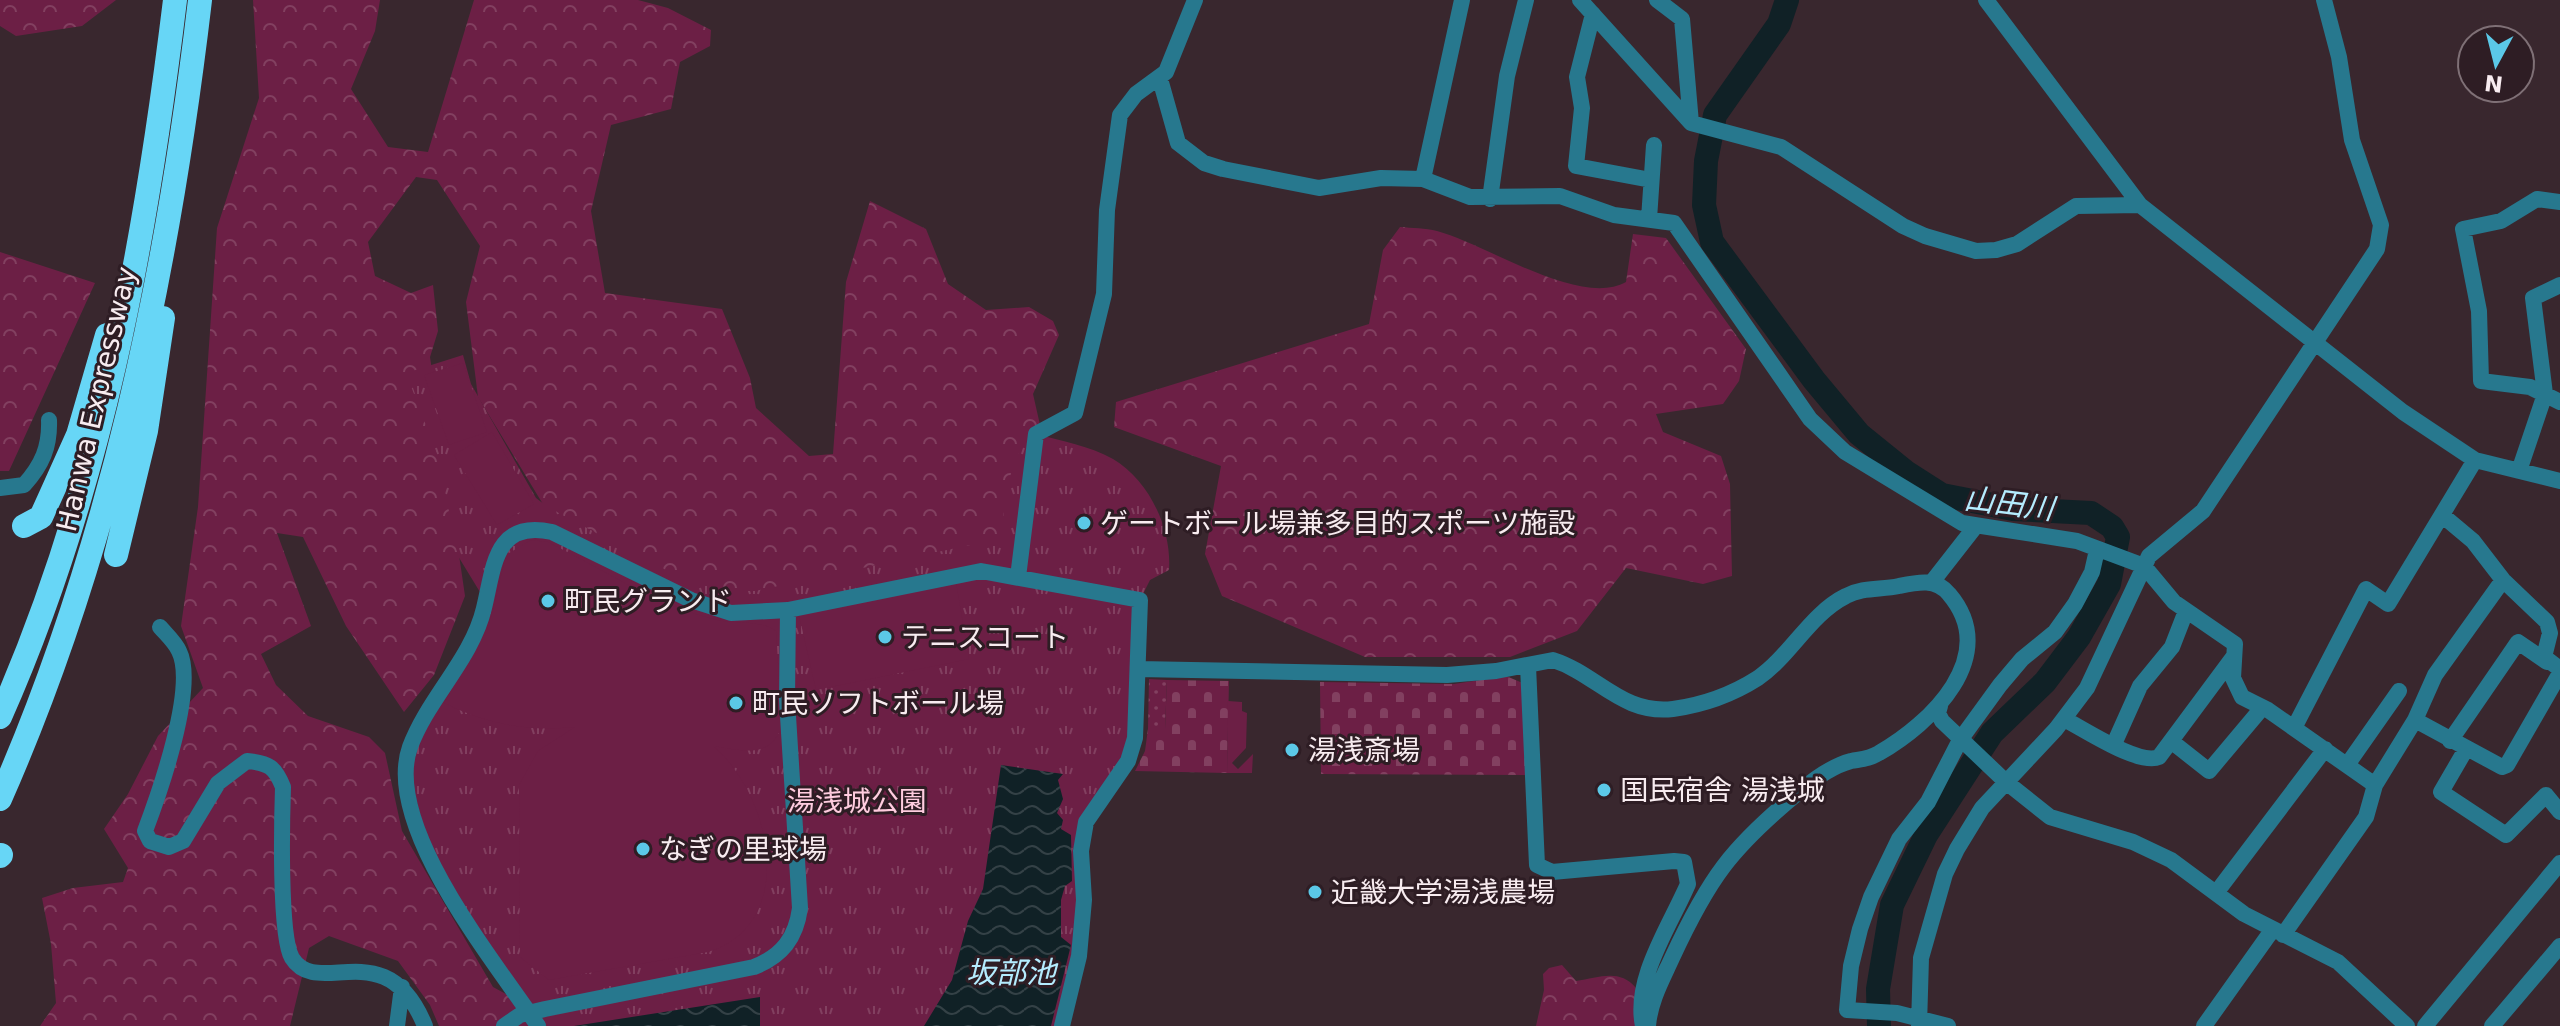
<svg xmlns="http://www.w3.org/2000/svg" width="2560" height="1026" viewBox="0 0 2560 1026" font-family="'DejaVu Sans','Noto Sans JP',sans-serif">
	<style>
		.grass { fill: url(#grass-dots) }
		.forest { fill: url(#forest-crowns) }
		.cemetery { fill: url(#cemetery-stones) }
		.park { fill: url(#park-tufts) }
		.garden { fill: #6c1f45 }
		.water { fill: url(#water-waves) }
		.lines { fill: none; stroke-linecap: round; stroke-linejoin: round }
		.river { stroke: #102126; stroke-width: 24 }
		.minor { stroke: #27788e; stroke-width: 16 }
		.highway { stroke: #67d6f6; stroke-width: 24 }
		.poi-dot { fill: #5bc8e7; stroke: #2e1d24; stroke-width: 3 }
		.labels { text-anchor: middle; stroke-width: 6; stroke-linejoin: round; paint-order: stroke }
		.street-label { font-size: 28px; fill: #f8ecf0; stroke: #2e1d24 }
		.poi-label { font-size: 28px; fill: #f8ecf0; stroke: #2e1d24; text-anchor: start }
		.park-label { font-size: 28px; fill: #ffccdf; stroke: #2e1d24 }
		.water-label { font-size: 30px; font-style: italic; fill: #b4ecfe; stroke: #2e1d24 }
	</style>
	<defs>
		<pattern id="grass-dots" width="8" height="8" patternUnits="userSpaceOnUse" patternTransform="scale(2)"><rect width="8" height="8" fill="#6c1f45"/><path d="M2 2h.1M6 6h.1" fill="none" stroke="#824060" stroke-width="1.8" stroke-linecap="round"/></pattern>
		<pattern id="forest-crowns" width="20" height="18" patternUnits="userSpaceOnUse" patternTransform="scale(2)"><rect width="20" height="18" fill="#6c1f45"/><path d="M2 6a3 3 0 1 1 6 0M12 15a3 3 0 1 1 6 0" fill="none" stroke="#824060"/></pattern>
		<pattern id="cemetery-stones" width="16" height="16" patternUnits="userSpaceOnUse" patternTransform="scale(2)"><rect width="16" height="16" fill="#6c1f45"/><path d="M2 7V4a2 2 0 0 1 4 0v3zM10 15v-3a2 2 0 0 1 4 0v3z" fill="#824060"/></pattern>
		<pattern id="park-tufts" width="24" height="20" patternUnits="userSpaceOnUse" patternTransform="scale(2)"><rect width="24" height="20" fill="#6c1f45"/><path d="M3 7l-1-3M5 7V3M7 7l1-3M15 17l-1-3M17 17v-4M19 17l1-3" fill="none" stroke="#824060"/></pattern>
		<pattern id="water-waves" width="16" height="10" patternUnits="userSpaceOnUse" patternTransform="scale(2)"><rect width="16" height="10" fill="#102126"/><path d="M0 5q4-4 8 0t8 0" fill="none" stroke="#344146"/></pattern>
	</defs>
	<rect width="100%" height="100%" fill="#39272e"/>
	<!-- grass -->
	<path class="grass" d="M1149,679l18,1 -2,49h-17z"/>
	<!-- forest -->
	<path class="forest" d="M0,0h116l-34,26 -66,10 -16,-10z
		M253,0h127l-5,31 -24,58 37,58 40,5 46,-152h164l30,8 43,22 -1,16 -30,16 -9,47 -60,16 -20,86 14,82 117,16 28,69 6,30 53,48 24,-2 13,-172 24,-81 56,28 22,55 38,26 43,-3 24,14 6,14 -26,59 14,62 -46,92 -247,56 -54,-10 -145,-70 -77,-127 -12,-95 14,-56 -43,-66 -21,-3 -48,65 7,34 36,17 22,-8 5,46 -8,26 35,239 -31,79 -30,37 -58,-86 -43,-89 -26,-4 34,93 -50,28 15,31 32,31 61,21 16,16 17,78 91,156 62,34 19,5h-135l-9,-21 -32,-44 -69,-25 -20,12 -19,78h-250l16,-23 -5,-59 -9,-46 31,-10 50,-6 5,-14 -24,-39 24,-35 30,-58 45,-48 -22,-62 17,-119 19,-279 42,-130z
		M1400,227c12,1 25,1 37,4 49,13 143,77 189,51l7,-48 33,4 80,111 -7,32 -16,23 -67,10 7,18 58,24 9,28 2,92 -29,8 -77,-16 -49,63 -67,26h-145l-143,-61 -17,-42 16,-88 -107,-39 2,-25 253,-78 14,-74z
		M0,252l95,31 -86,188h-9z
		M1562,965l14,16c23,-3 43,-13 60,7v38h-100l8,-36 -1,-16 6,-6z"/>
	<!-- cemetery -->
	<path class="cemetery" d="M1506,676l19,8 1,91 -205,-1 -1,-92 134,2z
		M1167,680l62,1 -2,92 -92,-2 10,-20 3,-22h17z"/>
	<!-- park -->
	<path class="park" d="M463,355l8,29 65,114c19,15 42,25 64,37 48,26 98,58 155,56l234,-50 9,-6 4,-10c5,-32 6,-70 34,-91 25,7 54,12 77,25 36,21 59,70 56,111l-19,10 -10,20 -5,138 -43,71 -30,217h-524l-105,-160 -26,-103 71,-136 5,-30 -25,-41 -20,-99 -32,-84z"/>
	<!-- garden -->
	<path class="garden" d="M463,363l24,69 -38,13 -25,-70z
		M492,432l42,72 -37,21 -43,-70z
		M531,540l17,2c54,27 110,64 169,78 18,4 45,0 59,11l6,95c-12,34 -41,24 -69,20 59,49 86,178 -5,206l-159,28 -29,-23 -1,-172 19,-34 37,-24c-48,5 -88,-3 -131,-24l47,-86 15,-62z
		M956,582l13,77 -153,31 -17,-75z
		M1228,701l14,1v9l5,2 -1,35 -14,15 6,6 15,-15 -1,19h-25z"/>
	<!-- water -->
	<path class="water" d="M1001,765l62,9 -5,6 5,19 -6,14 6,7 -2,9 10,6 1,46 -7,5 -4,14v37l10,8 -20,81h-127l28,-46 16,-59 15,-32z
		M760,997v29h-186z"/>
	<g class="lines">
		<!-- river -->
		<path class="river" d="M1787,0l-8,24 -64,91 -9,46 -2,44 8,37 102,138 45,54 47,38 36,23 71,14 78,4 21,14 6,10 -9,47 -30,53 -34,45 -53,51 -66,102 -34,70 -14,84 1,37"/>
		<!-- minor -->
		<path class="minor" d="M1580,0l111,123 90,24 122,79 22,10 51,15 20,-1 21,-6 59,-38 64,-1
			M1657,0l25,19 9,104
			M1986,0l154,205 263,207 72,48 85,21
			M1593,14l-16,63 5,31 -6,58 75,14
			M1160,79l18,64 26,20 19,6 96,19 62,-10 42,1 47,18 90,-1 54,19 60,8 136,196 35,33 117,71 115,18 67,25 30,36 61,42 -2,34 9,19 26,13 107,75
			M1423,179l39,-179
			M1490,199l17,-123 19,-76
			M2560,202l-23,-3 -36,22 -38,8 16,82 2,70 49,6 30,15
			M1649,219l5,-74
			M2519,471l26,-77 -12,-96 27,-13
			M0,488l24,-3c18,-20 26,-38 25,-65
			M2442,515l31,26 30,39 44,42 3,11 -6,24 16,12
			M1018,577l18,-143 39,-21 29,-119 3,-84 13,-95 16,-21 30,-22 29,-72
			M1932,582l43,-55
			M160,627c6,7 15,15 19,24 18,36 -20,143 -34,180l5,10 19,6 14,-6 35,-58 29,-22c22,2 28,6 36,26 -1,30 -4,149 9,171 26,42 94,-28 133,68
			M1528,666l9,199 15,7 122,-11 10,1 4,22c-18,42 -55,95 -45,142
			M1138,669l309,6 49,-4 57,-11c44,14 69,55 120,49 29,-4 60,-15 85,-31 33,-23 52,-64 88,-82 17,-9 35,-6 53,-10 19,-4 37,-8 50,8 53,62 -19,130 -70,159 -10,6 -17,6 -28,8 -19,5 -38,19 -52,31 -68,56 -90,86 -127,166 -10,22 -22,43 -24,68
			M1940,706l-2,7 4,8 64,61 44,35 83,25 38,18 73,54 94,48 69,64
			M2064,719c20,10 75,47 95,38l75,-101
			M2415,720l87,47 5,-2 53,-92
			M2294,728l72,-139 22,15 87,-144
			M2171,741l38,30 53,-63
			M2450,741l68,-99 29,20
			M2114,744l26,-58 32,-39 14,-36
			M2466,749l-25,43 65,43 40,-40 14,17
			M2347,765l52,-74
			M2216,893l109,-144
			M2283,935l83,-118 9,-32 40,-65 20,-45 68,-95
			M397,1026l5,-39
			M504,1026l16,-11 25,-6 209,-42c28,-11 42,-29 46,-59l-13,-208 1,-90
			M538,1026c-41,-62 -156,-200 -128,-279 18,-49 62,-88 74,-139 10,-40 10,-89 68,-76l139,68 40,13 57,-3 193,-39 159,29 -5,138 -7,23 -42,61 -5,29 3,49 -5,56 -17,70
			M1919,1026l2,-68 24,-84 12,-25 25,-41 74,-79 31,-41 62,-132 54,-45 174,-262 4,-24 -29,-85 -13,-83 -15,-57
			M1948,1026l-51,-13 -50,-3 4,-44 9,-37 11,-32 28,-58 29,-37 32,-62 40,-55 22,-26 33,-27 20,-28 17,-32 5,-22
			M2204,1026l69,-97
			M2425,1026l135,-163
			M2492,1026l68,-80"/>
		<!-- highway -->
		<path class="highway" d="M24,526l17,-9 10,-22 27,-60 29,-100
			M116,555l30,-124 17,-113
			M0,717c101,-228 145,-470 175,-717
			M0,799c111,-252 168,-527 200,-799
			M0,856l1,-1"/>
	</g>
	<!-- markers -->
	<g class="poi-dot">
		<circle cx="1084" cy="523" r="8"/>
		<circle cx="548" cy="601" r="8"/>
		<circle cx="885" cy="637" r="8"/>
		<circle cx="736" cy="703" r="8"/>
		<circle cx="1292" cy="750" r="8"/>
		<circle cx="1604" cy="790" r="8"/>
		<circle cx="643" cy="849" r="8"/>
		<circle cx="1315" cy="892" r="8"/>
	</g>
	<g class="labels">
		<!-- street labels -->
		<g class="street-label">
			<text transform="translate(96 399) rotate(-77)" y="10">Hanwa Expressway</text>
		</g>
		<!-- poi labels -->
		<g class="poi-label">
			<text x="1100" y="533">ゲートボール場兼多目的スポーツ施設</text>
			<text x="564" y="611">町民グランド</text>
			<text x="901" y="647">テニスコート</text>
			<text x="752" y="713">町民ソフトボール場</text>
			<text x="1308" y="760">湯浅斎場</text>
			<text x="1620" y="800">国民宿舎 湯浅城</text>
			<text x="659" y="859">なぎの里球場</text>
			<text x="1331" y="902">近畿大学湯浅農場</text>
		</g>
		<!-- park labels -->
		<g class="park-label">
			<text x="857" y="811">湯浅城公園</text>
		</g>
		<!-- water labels -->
		<g class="water-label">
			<text transform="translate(2009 504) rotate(7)" y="10">山田川</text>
			<text x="1011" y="983">坂部池</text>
		</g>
	</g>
	<!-- north arrow -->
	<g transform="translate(2496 64) rotate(187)"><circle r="38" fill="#2e1d24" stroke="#7f7076" stroke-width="2"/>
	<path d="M0-6L14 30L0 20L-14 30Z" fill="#5bc8e7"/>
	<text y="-12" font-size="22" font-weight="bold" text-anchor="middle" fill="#f8ecf0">N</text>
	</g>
</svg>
